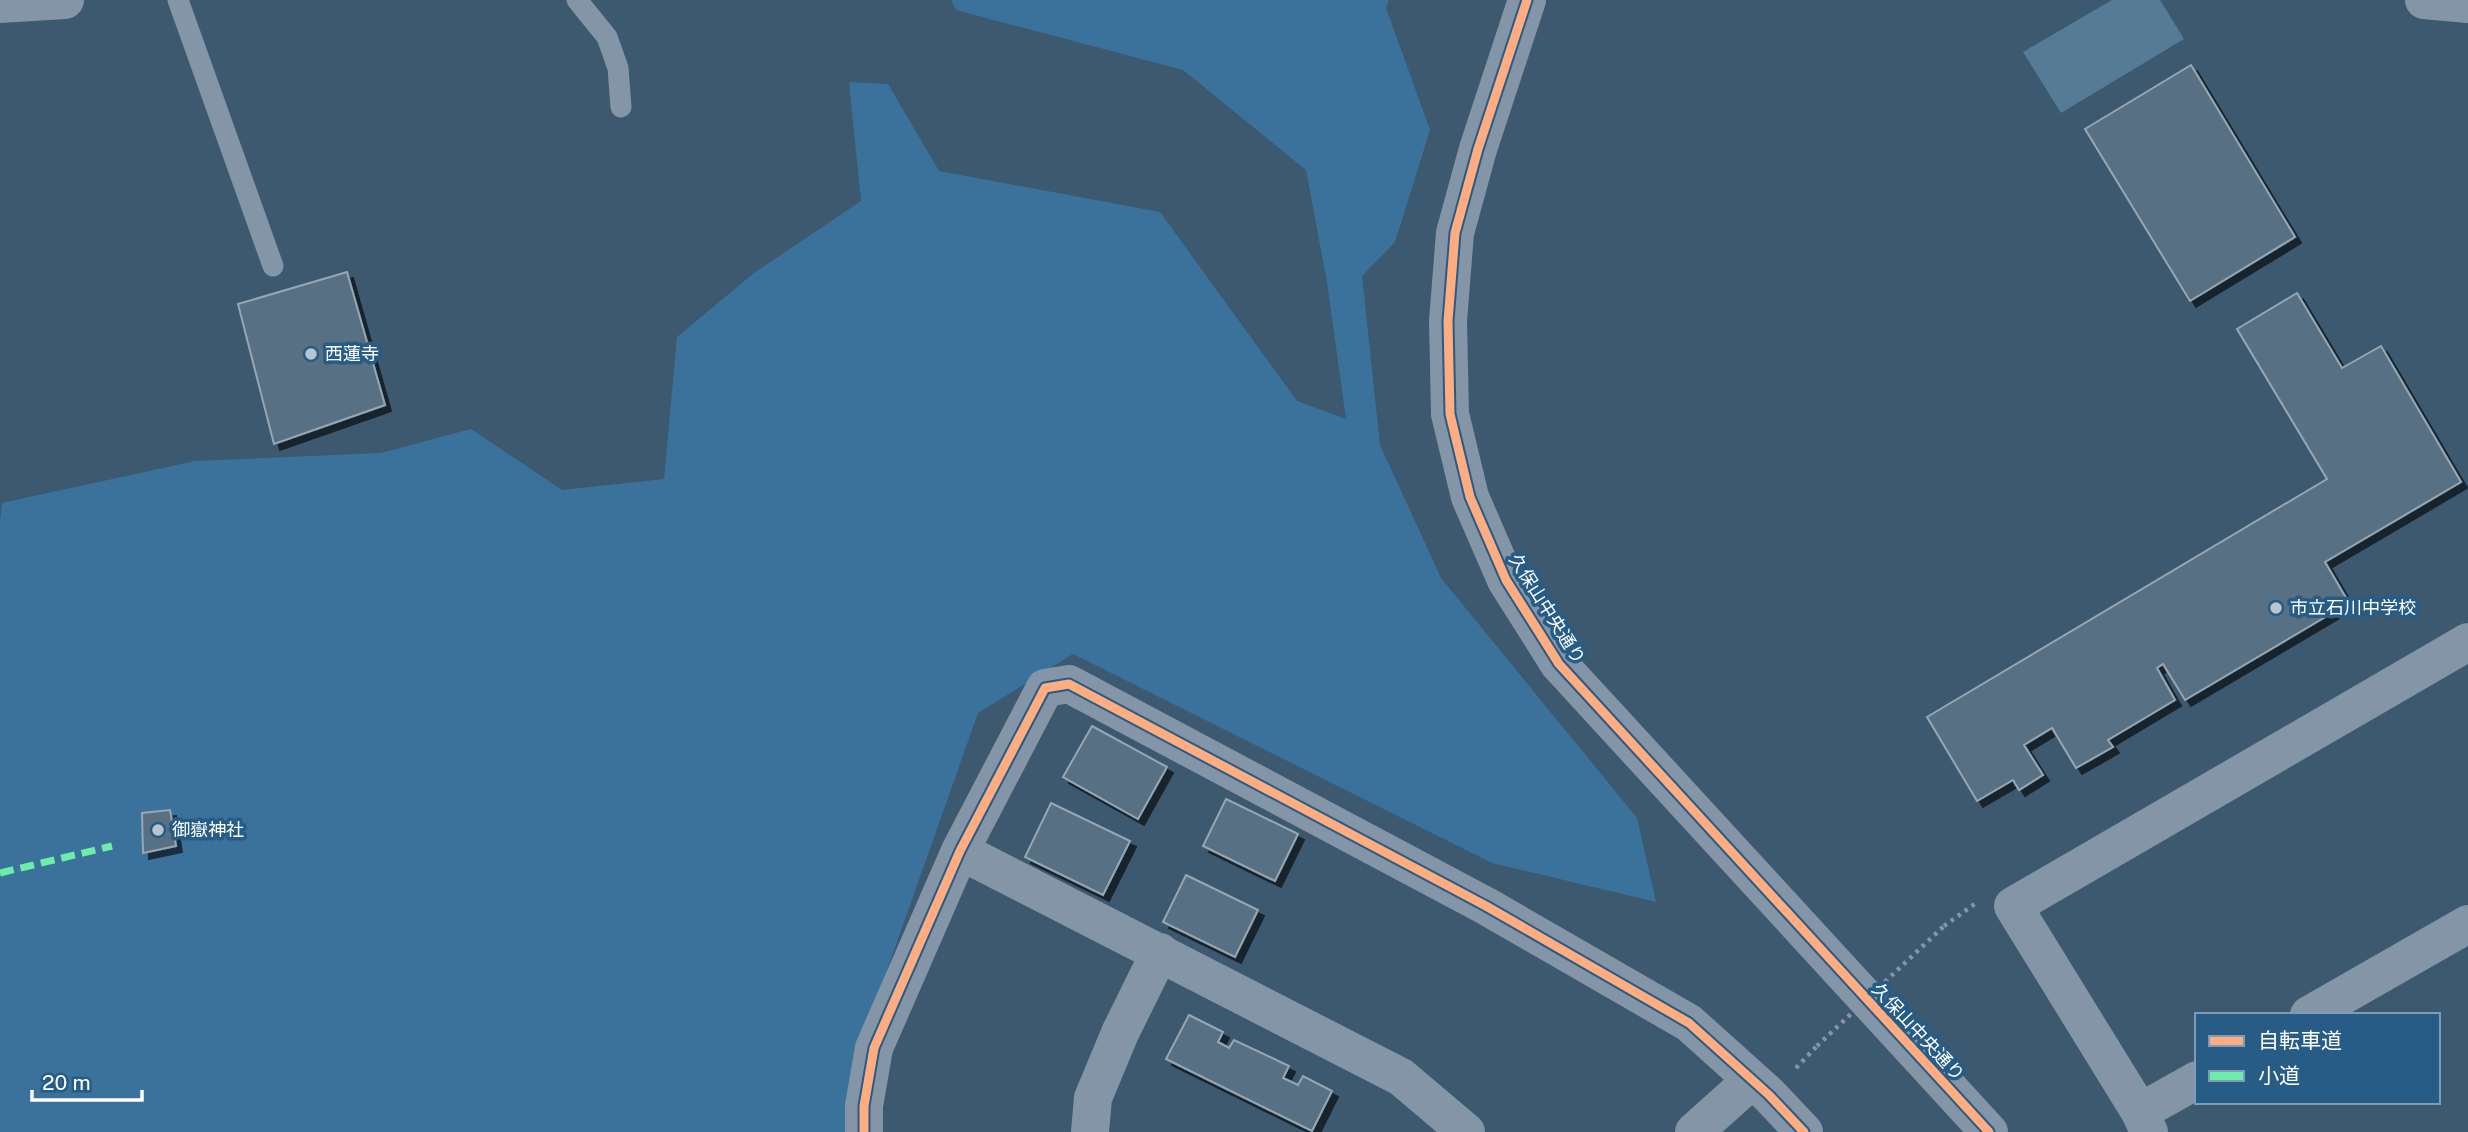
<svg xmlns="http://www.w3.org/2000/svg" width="2468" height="1132" viewBox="0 0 2468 1132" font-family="'Public Sans','Noto Sans JP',sans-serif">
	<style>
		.green { fill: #3b729c }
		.water { fill: #557b96 }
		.building { fill: #597083; stroke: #96a7b4; stroke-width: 2; filter: url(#shadow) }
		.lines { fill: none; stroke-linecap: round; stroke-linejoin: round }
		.path { stroke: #8395a6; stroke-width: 4.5; stroke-dasharray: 3.5 5; stroke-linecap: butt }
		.service { stroke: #8395a6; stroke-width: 21 }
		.minor { stroke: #8395a6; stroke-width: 38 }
		.tertiary { stroke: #8395a6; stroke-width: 38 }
		.path-bridge { stroke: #8395a6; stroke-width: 4.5; stroke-dasharray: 3.5 5; stroke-linecap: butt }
		.quiet { stroke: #6deda7; stroke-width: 7; stroke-dasharray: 14 7; stroke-linecap: butt }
		.cycleway-casing { stroke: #265c86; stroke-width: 13 }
		.cycleway { stroke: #ffac80; stroke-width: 9 }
		.poi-dot { fill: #bbc5cd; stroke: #265c86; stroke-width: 2.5 }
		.labels { text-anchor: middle; stroke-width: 7; stroke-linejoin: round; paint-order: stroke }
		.poi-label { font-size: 18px; fill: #fff; stroke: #265c86; text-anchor: start }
		.street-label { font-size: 18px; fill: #fff; stroke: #265c86 }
	</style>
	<defs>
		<filter id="shadow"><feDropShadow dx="6" dy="6" stdDeviation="0" flood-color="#0009"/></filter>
	</defs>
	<rect width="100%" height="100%" fill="#3c5970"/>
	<!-- green -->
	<path class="green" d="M951,0h438l-3,8 44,122 -35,112 -33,34 18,169 61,133 196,240 19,84 -164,-39 -419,-209 -95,59 -126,356v63h-852v-610l2,-19 193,-42 186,-8 90,-24 91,61 102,-11 13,-142 77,-64 107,-72 -12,-119 39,2 51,87 221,41 137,189 49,18 -19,-137 -21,-112 -123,-100 -227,-60z"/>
	<!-- water -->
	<path class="water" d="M2112,0h48l24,39 -123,74 -38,-61z"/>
	<!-- building -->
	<path class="building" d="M2191,65l104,172 -105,64 -105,-172z
		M347,272l38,133 -111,39 -36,-140z
		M2297,293l45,75 39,-22 80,136 -136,80 24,41 -164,97 -22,-36 -6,4 18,32 -67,40 5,7 -37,21 -24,-40 -28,17 19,30 -24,15 -6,-10 -36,21 -50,-84 400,-238 -90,-150z
		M1092,726l75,41 -29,52 -75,-42z
		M1226,799l72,35 -23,47 -72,-35z
		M1051,803l79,38 -27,54 -78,-38z
		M170,810l6,36 -33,7 -1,-40z
		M1186,875l72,35 -23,47 -72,-35z
		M1189,1015l34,17 -5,10 11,6 5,-8 55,26 -6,12 15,7 5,-9 29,15 -20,40 -146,-72z"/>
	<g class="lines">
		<!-- path -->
		<path class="path" d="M1944,926l32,-23
			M1796,1068l21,-22"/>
		<!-- service -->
		<path class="service" d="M178,0l95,266
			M577,0l30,37 11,31 3,39"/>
		<!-- minor -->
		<path class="minor" d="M2424,0l44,4
			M0,4l65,-4
			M960,851l441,226 65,55
			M2309,1015l159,-91
			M2140,1112l57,-32
			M864,1132v-26l10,-58 86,-197 85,-163 24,-4 417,222 203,117 80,72 35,37
			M1090,1132l3,-34 27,-65 40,-81
			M1694,1132l58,-52
			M2149,1132l-9,-20 -127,-206 455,-264"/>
		<!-- tertiary -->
		<path class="tertiary" d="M1527,0l-49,149 -23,84 -7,88 2,93 20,83 36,83 53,84 430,468"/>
		<!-- path-bridge -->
		<path class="path-bridge" d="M1817,1046l127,-120"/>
		<!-- quiet -->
		<path class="quiet" d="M0,873l112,-27"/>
		<!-- cycleway casing -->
		<g class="cycleway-casing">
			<path id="cycleway" d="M1527,0l-49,149 -23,84 -7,88 2,93 20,83 36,83 53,84 430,468
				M864,1132v-26l10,-58 86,-197 85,-163 24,-4 417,222 203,117 80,72 35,37"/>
		</g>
		<!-- cycleway -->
		<use href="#cycleway" class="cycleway"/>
	</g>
	<!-- markers -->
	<g class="poi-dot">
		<circle cx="311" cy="354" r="7"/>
		<circle cx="2276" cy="608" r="7"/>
		<circle cx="158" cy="830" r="7"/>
	</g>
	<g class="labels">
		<!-- poi labels -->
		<g class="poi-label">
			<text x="325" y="360">西蓮寺</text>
			<text x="2290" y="614">市立石川中学校</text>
			<text x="172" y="836">御嶽神社</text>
		</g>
		<!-- street labels -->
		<g class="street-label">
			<text transform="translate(1547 609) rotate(58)" y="6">久保山中央通り</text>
			<text transform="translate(1918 1032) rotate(47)" y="6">久保山中央通り</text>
		</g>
	</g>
	<!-- legend -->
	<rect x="2195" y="1013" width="245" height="91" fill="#265c86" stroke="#7d9db6" stroke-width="2"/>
	<rect x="2209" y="1036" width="35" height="10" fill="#ffac80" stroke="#7d9db6" stroke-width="2"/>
	<text x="2258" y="1048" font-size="21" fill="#ffffff">自転車道</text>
	<rect x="2209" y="1071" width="35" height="10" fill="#6deda7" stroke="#7d9db6" stroke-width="2"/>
	<text x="2258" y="1083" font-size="21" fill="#ffffff">小道</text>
	<!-- scale -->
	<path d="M32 1090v10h110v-10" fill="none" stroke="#ffffff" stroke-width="3.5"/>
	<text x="42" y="1090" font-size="21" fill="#ffffff" stroke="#265c86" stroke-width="5" paint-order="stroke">20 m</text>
</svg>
